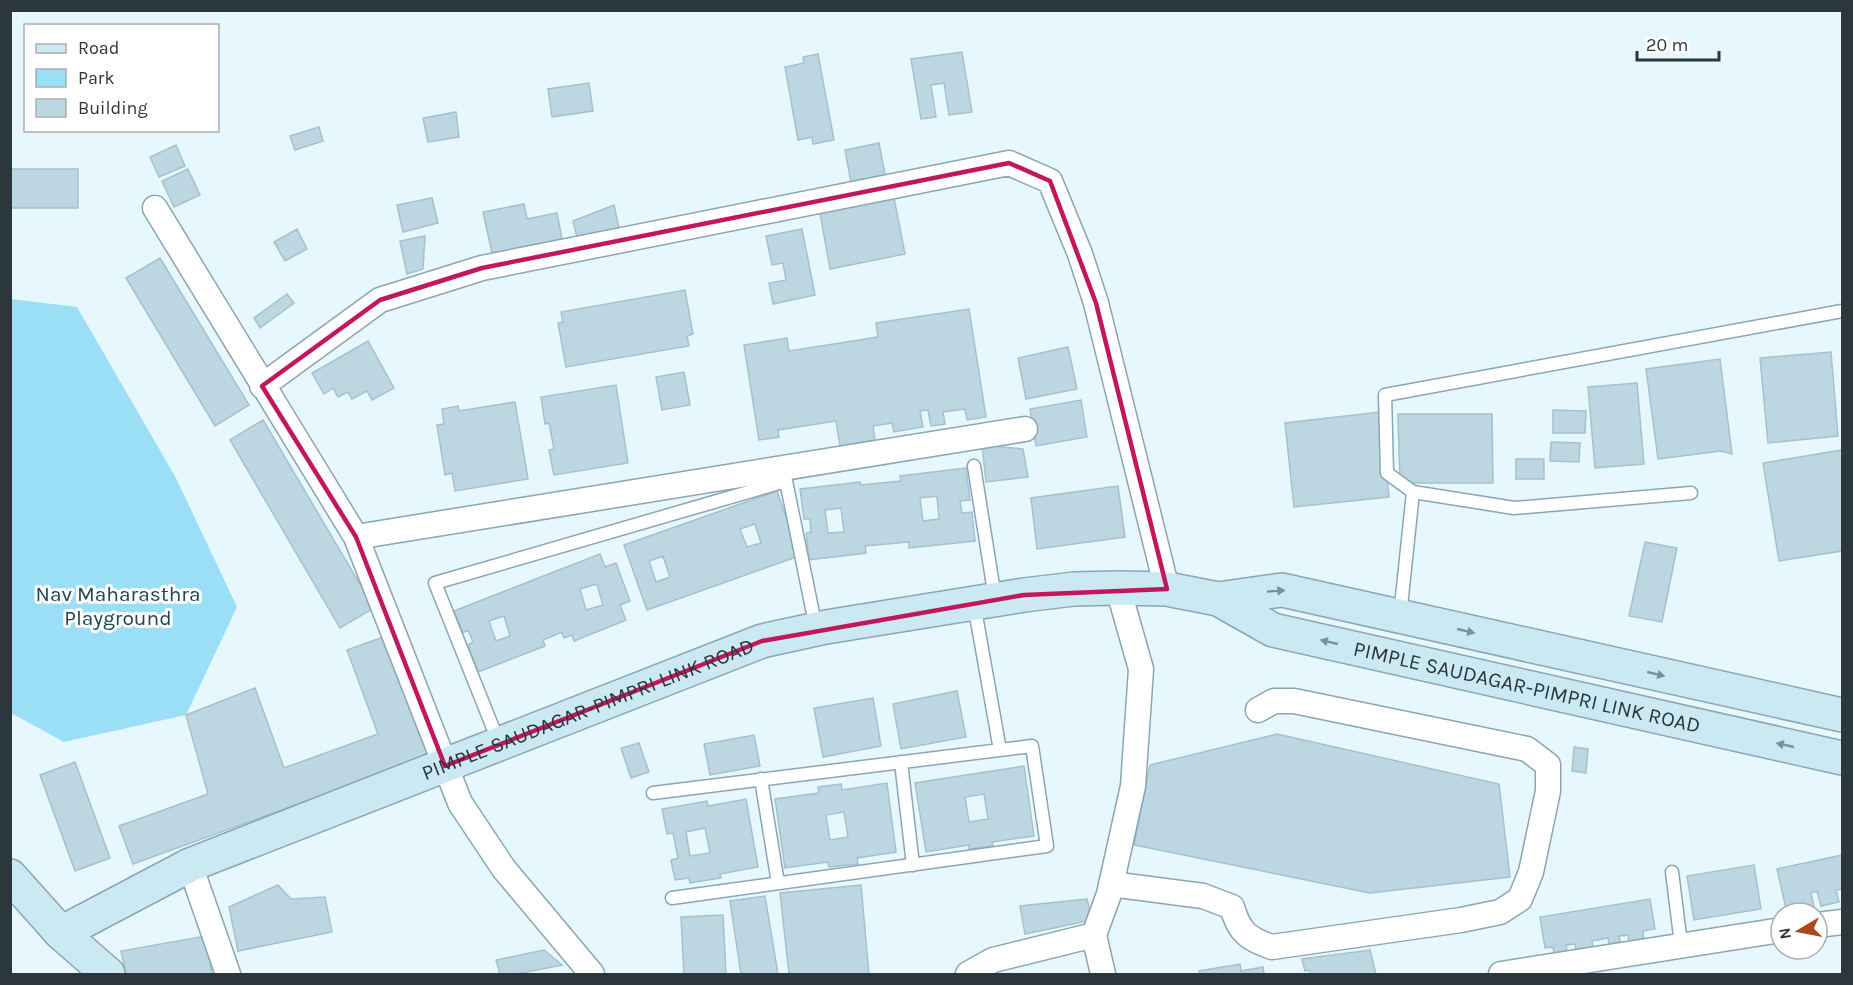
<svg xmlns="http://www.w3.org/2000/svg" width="1853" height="985" viewBox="0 0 1853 985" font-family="Karla,sans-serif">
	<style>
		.green { fill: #9bdff7 }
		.building { fill: #bcd7e2; stroke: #a6c1cb; stroke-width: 1.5; fill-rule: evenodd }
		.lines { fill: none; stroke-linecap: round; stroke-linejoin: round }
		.lane-casing { stroke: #8ba6b0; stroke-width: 15 }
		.street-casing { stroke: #8ba6b0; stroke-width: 27 }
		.secondary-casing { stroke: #8ba6b0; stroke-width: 36 }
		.lane { stroke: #fff; stroke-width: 12 }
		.street { stroke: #fff; stroke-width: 24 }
		.secondary { stroke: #cbe9f3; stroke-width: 33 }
		.oneway { fill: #7c9098 }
		.marked { fill: none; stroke: #c2185b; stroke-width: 4.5; stroke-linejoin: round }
		.labels { text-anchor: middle; stroke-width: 6; stroke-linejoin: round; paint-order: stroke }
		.park-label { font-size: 21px; fill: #204653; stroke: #fff }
		.street-label { font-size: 21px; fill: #2c373c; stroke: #fff }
	</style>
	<rect width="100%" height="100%" fill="#e7f7fe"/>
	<!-- green -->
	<path class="green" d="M11,299l66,8 99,171 61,129 -51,108 -122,27 -53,-29z"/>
	<!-- building -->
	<path class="building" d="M962,52l10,60 -23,3 -5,-32 -13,2 5,32 -15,2 -10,-60z
		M818,54l16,86 -21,4 -1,-7 -14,3 -13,-73 19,-4 -1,-6z
		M589,83l4,28 -41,6 -4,-28z
		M456,112l3,25 -31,5 -5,-24z
		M319,127l4,14 -28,9 -5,-14z
		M879,143l6,32 -34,7 -6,-32z
		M176,145l9,21 -26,11 -9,-20z
		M10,169h68v39h-68z
		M188,169l12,26 -26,12 -12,-26z
		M432,198l6,25 -35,9 -6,-27z
		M894,198l11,56 -75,15 -10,-56z
		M524,204l3,15 30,-6 5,26 -70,14 -9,-41z
		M614,205l5,23 -42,9 -4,-16z
		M297,229l10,20 -22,12 -11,-19z
		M802,229l13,66 -42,9 -4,-21 17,-3 -3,-17 -11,2 -6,-29z
		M425,236l-2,33 -16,5 -7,-33z
		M160,258l89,147 -34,21 -89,-148z
		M685,290l8,44 -6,2 2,10 -123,21 -8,-44 5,-1 -2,-10z
		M287,294l7,9 -34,25 -6,-10z
		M969,309l17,108 -19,3 -2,-11 -22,3 2,12 -14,2 -3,-16 -8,1 3,16 -29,5 -2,-9 -19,3 2,14 -35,6 -4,-25 -58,9 1,7 -20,3 -15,-95 43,-7 2,13 89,-14 -2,-14z
		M368,341l26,47 -22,12 -5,-9 -15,8 -4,-7 -10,5 -5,-9 -9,6 -12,-21z
		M1068,347l9,42 -51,10 -8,-41z
		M1831,352l7,84 -70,7 -8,-85z
		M1720,359l12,95 -11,-3 -63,8 -12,-90z
		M684,372l6,33 -28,5 -6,-33z
		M1637,383l7,81 -49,4 -7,-81z
		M616,385l12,78 -74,12 -5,-25 5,-1 -5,-26 -4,1 -4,-27z
		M1081,400l6,37 -51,9 -6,-37z
		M515,402l13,77 -73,12 -3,-18 -7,2 -8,-50 7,-1 -2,-15 16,-3 1,5z
		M1553,410l33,1 -1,22h-32z
		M1380,412l9,85 -95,10 -9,-84z
		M1398,414h94l1,69h-93z
		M263,420l111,188 -34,20 -110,-188z
		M1551,442l29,1 -1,19 -29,-1z
		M982,445l41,4 5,28 -42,5z
		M1842,450v101l-63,10 -16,-98z
		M1516,459h28v20h-28z
		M966,468l4,32 -10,1 2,12 10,-1 3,29 -66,7v-6l-44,4 1,7 -57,7 -3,-27 5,-1 -1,-13h-6l-4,-30 60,-7 1,3 40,-4 -1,-5zM937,496l2,23 -16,2 -3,-23zM841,508l3,24 -16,1 -3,-23z
		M1118,486l7,51 -88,12 -6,-51z
		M777,491l22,65 -152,54 -23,-65zM755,524l6,19 -14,4 -7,-18zM663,556l7,21 -14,5 -7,-21z
		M1645,542l32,6 -15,74 -33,-6z
		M600,554l5,13 11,-4 14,38 -10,4 6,15 -52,21 -2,-6 -8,3 -2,-6 -19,8 2,6 -67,26 -10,-27 5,-3 -5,-12 -5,3 -9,-22zM597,584l6,21 -17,5 -6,-21zM504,616l6,20 -14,5 -7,-20z
		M386,636l44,120 -297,108 -14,-38 89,-32 -22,-79 69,-27 29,80 94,-34 -31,-84z
		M957,691l9,46 -65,12 -8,-45z
		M873,698l8,48 -58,11 -9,-49z
		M1277,734l222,50 11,93 -140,16 -236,-48 16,-80z
		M754,735l6,31 -50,9 -6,-31z
		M639,743l10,29 -18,6 -10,-30z
		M1574,747l14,2 -2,24 -14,-2z
		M75,762l35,96 -35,13 -35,-96z
		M1024,766l10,70 -42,6 1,4 -24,3v-4l-43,7 -11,-69z
		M887,783l9,69 -39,6 1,6 -29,3 -1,-5 -43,6 -10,-69 44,-6 -1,-6 23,-3 1,6zM844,812l4,25 -18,3 -4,-25z
		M984,794l4,25 -19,3 -4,-25z
		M746,799l12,68 -38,7 1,4 -31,5 -1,-5 -14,2 -4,-20 7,-2 -5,-25 -6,1 -5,-25 45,-8 1,5z
		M705,828l5,25 -20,3 -4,-24z
		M1842,855v34l-6,1 3,12 -18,4 -4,-15 -6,2 3,14 -27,6 -10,-44z
		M1754,865l7,44 -67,11 -7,-44z
		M278,885l13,14 34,-2 7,35 -94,19 -9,-44z
		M861,885l8,89h-80l-9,-81z
		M765,896l13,78h-37l-11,-73z
		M1087,899l5,21 -67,14 -5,-28z
		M1650,899l5,30 -12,2 1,8 -15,2 -1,-6 -9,1 1,6 -11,2 -1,-6 -16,3 1,6 -17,3 -1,-6 -9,1 1,6 -13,3 -1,-7 -8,1 -5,-31z
		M723,915l3,59h-42l-3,-57z
		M205,936l7,38h-86l-5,-23z
		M544,950l18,15 -45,9h-17l-4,-14z
		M1370,950l6,24h-66l-1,-4 -4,1 -3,-12z
		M1240,964l1,7 22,-4 1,7h-65v-3z"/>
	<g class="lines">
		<!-- lane casing -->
		<g class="lane-casing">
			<path id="lane" d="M974,466l21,132
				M1691,493l-177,15 -101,-16 -26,-19 -2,-78 457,-84
				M974,604l26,146
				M1400,616l13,-124
				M499,743l-64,-160 351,-102 30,147
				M901,762l12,103
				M761,779l17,104
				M653,793l379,-47 15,100 -375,52
				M1672,872l9,72"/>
		</g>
		<!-- street casing -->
		<g class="street-casing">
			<path id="street" d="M155,208l201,329 104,266 44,66 88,105
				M262,386l118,-86 102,-32 527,-105 41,18 30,73 16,49 71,286
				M356,537l669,-108
				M190,865l38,109
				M1111,884l92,12 29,11c7,25 16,32 40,40l189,-27 39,-8 20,-13 11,-27 17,-81v-26l-21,-16 -233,-48h-20l-16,9
				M1817,925l25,-3
				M968,974l25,-14 101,-25
				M1103,974l-9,-39 15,-41 24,-108 8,-117 -23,-81
				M1501,974l280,-44"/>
		</g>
		<!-- secondary casing -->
		<g class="secondary-casing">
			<g id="secondary">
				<path d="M1218,599l64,-9 560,125"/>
				<path d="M10,876l51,57 47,41"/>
				<path id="s1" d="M61,933l129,-68 572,-224 64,-14 198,-32 50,-6 44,-1 49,1 51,10 55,31 569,128"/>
			</g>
		</g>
		<!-- lane -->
		<use href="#lane" class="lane"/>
		<!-- street -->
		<use href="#street" class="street"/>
		<!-- secondary -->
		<use href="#secondary" class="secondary"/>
	</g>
	<!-- one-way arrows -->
	<defs><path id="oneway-solid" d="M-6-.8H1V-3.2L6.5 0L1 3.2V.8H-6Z" transform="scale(1.5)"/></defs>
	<g class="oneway">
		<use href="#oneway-solid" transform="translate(1276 591) rotate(-4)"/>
		<use href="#oneway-solid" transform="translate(1466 631) rotate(13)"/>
		<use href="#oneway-solid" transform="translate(1329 642) rotate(-167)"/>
		<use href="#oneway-solid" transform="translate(1656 674) rotate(13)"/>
		<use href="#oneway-solid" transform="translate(1785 745) rotate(-167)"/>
	</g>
	<!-- marked area -->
	<path class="marked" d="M1009,163l41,18 46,122 71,286 -143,6 -262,46 -317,125 -89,-229 -94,-151 118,-86 102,-32z"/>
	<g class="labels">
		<!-- park labels -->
		<g class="park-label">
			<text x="118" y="601">Nav Maharasthra<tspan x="118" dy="24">Playground</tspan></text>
		</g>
		<!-- street labels -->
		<g class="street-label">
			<text dy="7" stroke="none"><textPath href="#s1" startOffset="1545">PIMPLE SAUDAGAR-PIMPRI LINK ROAD</textPath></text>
			<text dy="7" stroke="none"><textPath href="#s1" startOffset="573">PIMPLE SAUDAGAR-PIMPRI LINK ROAD</textPath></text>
		</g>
	</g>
	<!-- border -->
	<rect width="1853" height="985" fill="none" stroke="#2c373c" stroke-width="24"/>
	<!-- legend -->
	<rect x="24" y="24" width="195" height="108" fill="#ffffff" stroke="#abafb1" stroke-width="1.5"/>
	<rect x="36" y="44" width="30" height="9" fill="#cbe9f3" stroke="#abafb1" stroke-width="1.5"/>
	<text x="78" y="54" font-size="18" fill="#2c373c">Road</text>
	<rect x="36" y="69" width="30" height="18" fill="#9bdff7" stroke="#abafb1" stroke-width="1.5"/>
	<text x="78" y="84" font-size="18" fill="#2c373c">Park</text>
	<rect x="36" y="99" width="30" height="18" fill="#bcd7e2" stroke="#abafb1" stroke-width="1.5"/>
	<text x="78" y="114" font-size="18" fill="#2c373c">Building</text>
	<!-- north arrow -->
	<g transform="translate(1799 931) rotate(260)"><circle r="28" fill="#ffffff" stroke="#abafb1" stroke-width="1.5"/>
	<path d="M0-4.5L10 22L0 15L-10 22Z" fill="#ad4818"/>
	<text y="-9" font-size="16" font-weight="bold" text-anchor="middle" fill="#2c373c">N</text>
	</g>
	<!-- scale -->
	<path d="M1637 51v9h82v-9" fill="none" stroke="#2c373c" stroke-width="3"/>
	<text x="1646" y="51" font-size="18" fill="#2c373c" stroke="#ffffff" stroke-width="4.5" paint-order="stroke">20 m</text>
</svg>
